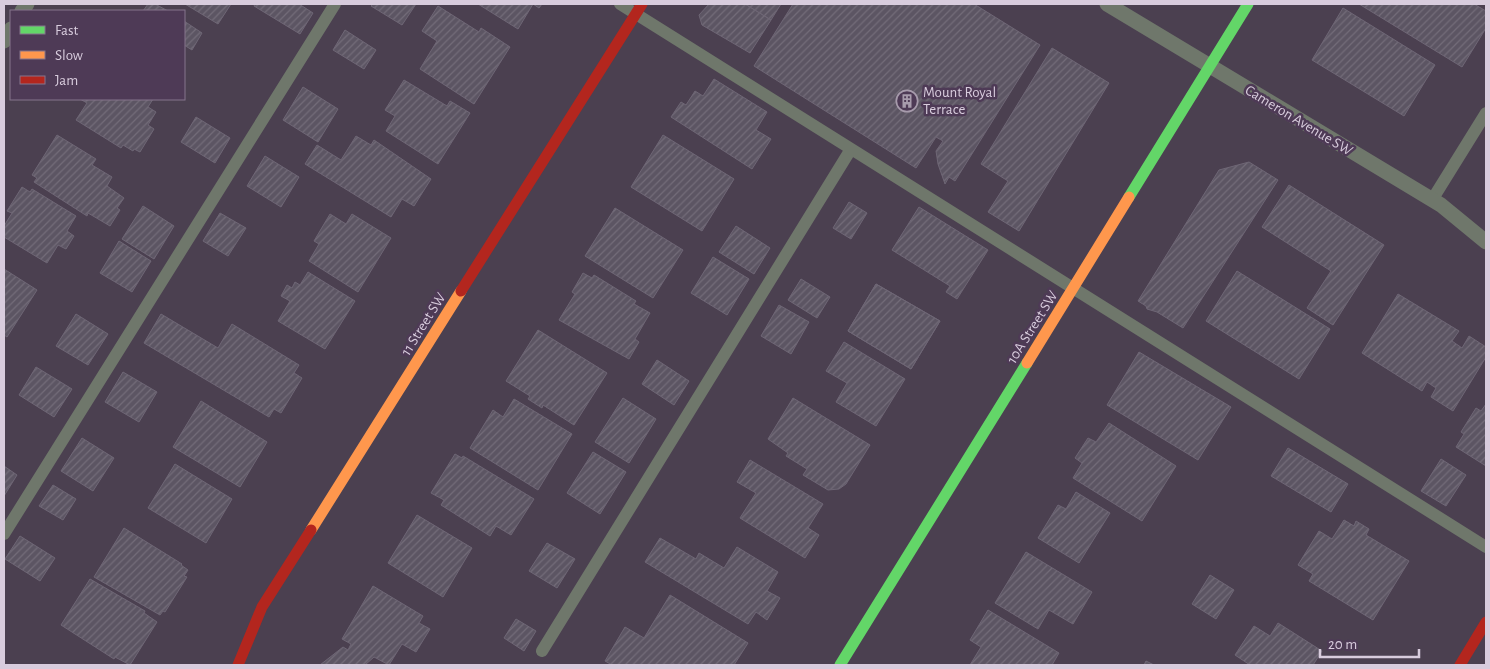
<svg xmlns="http://www.w3.org/2000/svg" width="1490" height="669" viewBox="0 0 1490 669" font-family="'Alegreya Sans',sans-serif">
	<style>
		.building { fill: url(#building-hatch); stroke: #6e6675 }
		.lines { fill: none; stroke-linecap: round; stroke-linejoin: round }
		.lane { stroke: #6f776b; stroke-width: 12 }
		.street { stroke: #6f776b; stroke-width: 15 }
		.fast { stroke: #63d668; stroke-width: 11 }
		.slow { stroke: #ff974d; stroke-width: 11 }
		.jam { stroke: #b3261e; stroke-width: 11 }
		.labels { text-anchor: middle; stroke-width: 5; stroke-linejoin: round; paint-order: stroke }
		.poi-label { font-size: 15px; fill: #d8ccdd; stroke: #4e3a56; text-anchor: start }
		.street-label { font-size: 15px; fill: #d8ccdd; stroke: #4e3a56 }
	</style>
	<defs>
		<pattern id="building-hatch" width="6" height="6" patternUnits="userSpaceOnUse" patternTransform="scale(1.25)"><rect width="6" height="6" fill="#5c5563"/><path d="M-1 1l2-2M0 6l6-6M5 7l2-2" fill="none" stroke="#736c79"/></pattern>
	</defs>
	<rect width="100%" height="100%" fill="#4b4050"/>
	<!-- building -->
	<path class="building" d="M148,4h7l13,7h-25z
		M185,4h46l-13,20z
		M255,4h44l14,9 -13,21 -46,-28z
		M373,4h43l-14,21 -31,-19z
		M478,4h64l-3,4 -6,-4 -15,25z
		M709,4h36l26,16 -21,33 -48,-28 -3,-10z
		M745,4h36l-10,16z
		M793,4h181l66,41 -85,136 -6,-4 -4,7 -7,-20 -2,-13 7,-10 -7,-4 -20,31 -162,-102z
		M1359,4h115l12,7v17l-24,39z
		M438,6l41,26 2,-4 29,19 -36,57 -54,-35 17,-28 -15,-10z
		M1343,8l92,57 -31,51 -92,-56z
		M184,21l18,12 -10,17 -8,-5z
		M345,30l31,20 -12,19 -31,-19z
		M1052,48l57,35 -90,148 -31,-19 20,-31 -27,-17z
		M714,79l53,33 -11,18 15,9 -19,30 -81,-52 10,-15 5,3 9,-14 8,5z
		M404,80l43,26 3,-5 20,12 -32,51 -52,-33 9,-15 -10,-6z
		M303,87l35,22 -20,33 -35,-22z
		M80,99h73l-5,8 8,5 -8,13 6,4 -14,23 -6,-3 -1,2 -10,-6 -2,3 -45,-28 11,-17z
		M196,117l34,21 -15,25 -34,-21z
		M57,135l39,24 -4,6 20,12 -5,9 17,12 -7,10 3,2 -10,16 -22,-13 -1,3 -53,-34 3,-4 -5,-3z
		M663,135l71,44 -32,52 -71,-44z
		M356,136l15,9 3,-5 57,39 -17,27 -12,-7 -11,18 -86,-53 12,-19 24,15z
		M265,156l34,21 -18,30 -34,-21z
		M1249,162l29,18 -95,148 -26,-16 -10,-3 -1,-3 -8,-5 81,-131z
		M1289,185l95,60 -51,80 -26,-17 24,-37 -69,-44z
		M22,187l8,5 2,-3 44,27 -9,15 7,5 -8,13 -8,-4 -11,18 -43,-26v-11l8,-13 -5,-2z
		M849,202l18,11 -16,26 -18,-11z
		M143,206l31,20 -20,33 -32,-20z
		M919,207l69,43 -31,49 -11,-7 4,-6 -58,-36z
		M615,208l68,42 -30,48 -68,-42z
		M220,213l26,15 -18,28 -25,-15z
		M330,214l16,10 6,-10 39,24 -33,54 -49,-31 10,-17 -5,-3z
		M736,226l34,22 -16,26 -35,-22z
		M119,241l32,20 -19,31 -32,-19z
		M713,257l36,22 -22,36 -36,-22z
		M4,269l33,21 -30,47 -3,-2z
		M1237,271l93,58 -31,50 -93,-58z
		M308,272l47,29 -30,48 -47,-28 12,-20 -9,-5 6,-11 5,3 3,-6 5,3z
		M583,273l9,5 2,-3 42,26 -2,3 16,9 -15,26 4,3 -10,17 -70,-39 16,-26 -3,-2z
		M801,279l29,18 -13,21 -29,-18z
		M876,284l64,37 -29,48 -63,-38z
		M876,284l64,37 -29,48 -63,-38z
		M1398,294l61,37 -7,10 10,7 7,-12 17,11v10l-33,54 -22,-14 5,-9 -9,-6 -5,9 -60,-38z
		M779,305l30,17 -18,32 -30,-18z
		M76,314l32,20 -20,31 -32,-19z
		M161,314l57,34 14,-24 67,41 -5,8 8,5 -21,35 -7,-4 -5,8 -125,-74z
		M538,330l69,43 -33,52 -31,-20 -1,3 -14,-9 2,-3 -24,-15z
		M844,342l61,37 -29,47 -40,-24 11,-19 -21,-12z
		M1139,352l92,55 -33,53 -91,-55z
		M657,360l32,21 -15,24 -32,-21z
		M36,367l36,22 -18,28 -35,-22z
		M123,372l34,20 -18,30 -34,-20z
		M623,398l33,21 -27,44 -34,-21z
		M793,398l77,47 -24,39 -7,5 -11,1 -25,-15 4,-6 -21,-13 2,-3 -20,-14z
		M514,399l58,35 -34,56 -68,-42 23,-38 10,7z
		M201,401l66,41 -27,45 -67,-40z
		M1486,404v62l-30,-19 8,-13 -3,-2 15,-24 5,3z
		M1109,423l67,43 -34,55 -69,-43 9,-15 -7,-5 13,-20 8,4z
		M82,438l32,20 -21,33 -32,-20z
		M1288,448l60,36 -17,28 -60,-36z
		M593,452l33,20 -26,42 -33,-21z
		M455,454l7,4 1,-2 71,43 -23,36 -15,-9 -6,10 -49,-31 3,-5 -13,-7z
		M1441,459l25,16 -20,31 -25,-15z
		M750,460l73,44 -15,24 11,7 -14,23 -65,-40 16,-25 -19,-11z
		M175,464l57,35 -26,44 -58,-35z
		M4,466l13,9 -13,21z
		M53,485l23,14 -13,21 -24,-14z
		M1076,492l34,21 -31,50 -41,-25 20,-33 8,4z
		M417,515l55,33 -29,49 -55,-34z
		M1344,520l10,6 2,-5 13,8 -3,6 43,26 -36,59 -64,-39 4,-7 -15,-9 21,-34 13,8z
		M124,528l58,36 -1,1 7,5 -4,6 3,1 -22,35 -2,-1 -3,4 -66,-38z
		M20,536l35,22 -15,23 -35,-22z
		M660,538l36,21 3,-6 25,15 13,-21 41,25 -11,19 13,7 -13,22 -11,-8 -8,12 -103,-62z
		M547,543l28,16 -18,29 -28,-17z
		M1026,552l66,40 -19,32 -24,-14 -11,19 -43,-26z
		M1210,575l24,15 -18,29 -24,-15z
		M90,579l55,32 -1,2 13,9 -27,43 -15,-8 -1,2 -53,-34z
		M373,586l50,30 -4,7 11,6 -14,23 -14,-8 -13,21 -15,-8 -9,8h-45l23,-18 5,3 3,-6 -9,-5z
		M670,595l78,48 -14,22h-58l-4,-2 -1,2h-59l-7,-4 20,-34 19,11z
		M988,610l71,43 -7,12h-82l11,-18 -11,-7z
		M516,619l20,12 -12,20 -20,-13z
		M1278,623l44,28 -9,14h-63l-15,-10 19,-29 16,10z
		M1146,661l8,4h-10z"/>
	<g class="lines">
		<!-- lane -->
		<path class="lane" d="M620,4l866,543
			M1432,200l54,-87
			M4,534l331,-530
			M542,651l309,-502"/>
		<!-- street -->
		<path class="street" d="M1107,4l334,201 45,37
			M22,11l5,-7
			M4,41l7,-12"/>
		<!-- fast -->
		<path class="fast" d="M1129,197l119,-193
			M840,665l187,-302"/>
		<!-- slow -->
		<path class="slow" d="M1027,363l102,-166
			M311,530l150,-239"/>
		<!-- jam -->
		<path class="jam" d="M461,291l181,-287
			M238,665l24,-58 49,-77
			M1460,665l26,-43"/>
	</g>
	<!-- icons -->
	<defs>
		<g id="building-ring" transform="scale(1.125)"><circle r="9.5" fill="#4e3a56" stroke="#a79bac" stroke-width="1.5"/><path d="M-4-6H4V6H1V3H-1V6H-4ZM-2.5-4.3h1.7v1.8h-1.7ZM.8-4.3h1.7v1.8H.8ZM-2.5-1h1.7V.8h-1.7ZM.8-1h1.7V.8H.8Z" fill="#a79bac"/></g>
	</defs>
	<g fill-rule="evenodd">
		<use href="#building-ring" x="907" y="101"/>
	</g>
	<g class="labels">
		<!-- poi labels -->
		<g class="poi-label">
			<text x="923" y="97">Mount Royal<tspan x="923" dy="17">Terrace</tspan></text>
		</g>
		<!-- street labels -->
		<g class="street-label">
			<text transform="translate(1299 120) rotate(31)" y="5">Cameron Avenue SW</text>
			<text transform="translate(423 324) rotate(-58)" y="5">11 Street SW</text>
			<text transform="translate(1032 327) rotate(-58)" y="5">10A Street SW</text>
		</g>
	</g>
	<!-- border -->
	<rect width="1490" height="669" fill="none" stroke="#d8ccdd" stroke-width="10"/>
	<!-- legend -->
	<rect x="10" y="10" width="175" height="90" fill="#4e3a56" stroke="#85748c"/>
	<rect x="20" y="26" width="25" height="8" fill="#63d668" stroke="#85748c"/>
	<text x="55" y="35" font-size="15" fill="#d8ccdd">Fast</text>
	<rect x="20" y="51" width="25" height="8" fill="#ff974d" stroke="#85748c"/>
	<text x="55" y="60" font-size="15" fill="#d8ccdd">Slow</text>
	<rect x="20" y="76" width="25" height="8" fill="#b3261e" stroke="#85748c"/>
	<text x="55" y="85" font-size="15" fill="#d8ccdd">Jam</text>
	<!-- scale -->
	<path d="M1320 649v8h99v-8" fill="none" stroke="#d8ccdd" stroke-width="2.5"/>
	<text x="1328" y="649" font-size="15" fill="#d8ccdd" stroke="#4e3a56" stroke-width="4" paint-order="stroke">20 m</text>
</svg>
